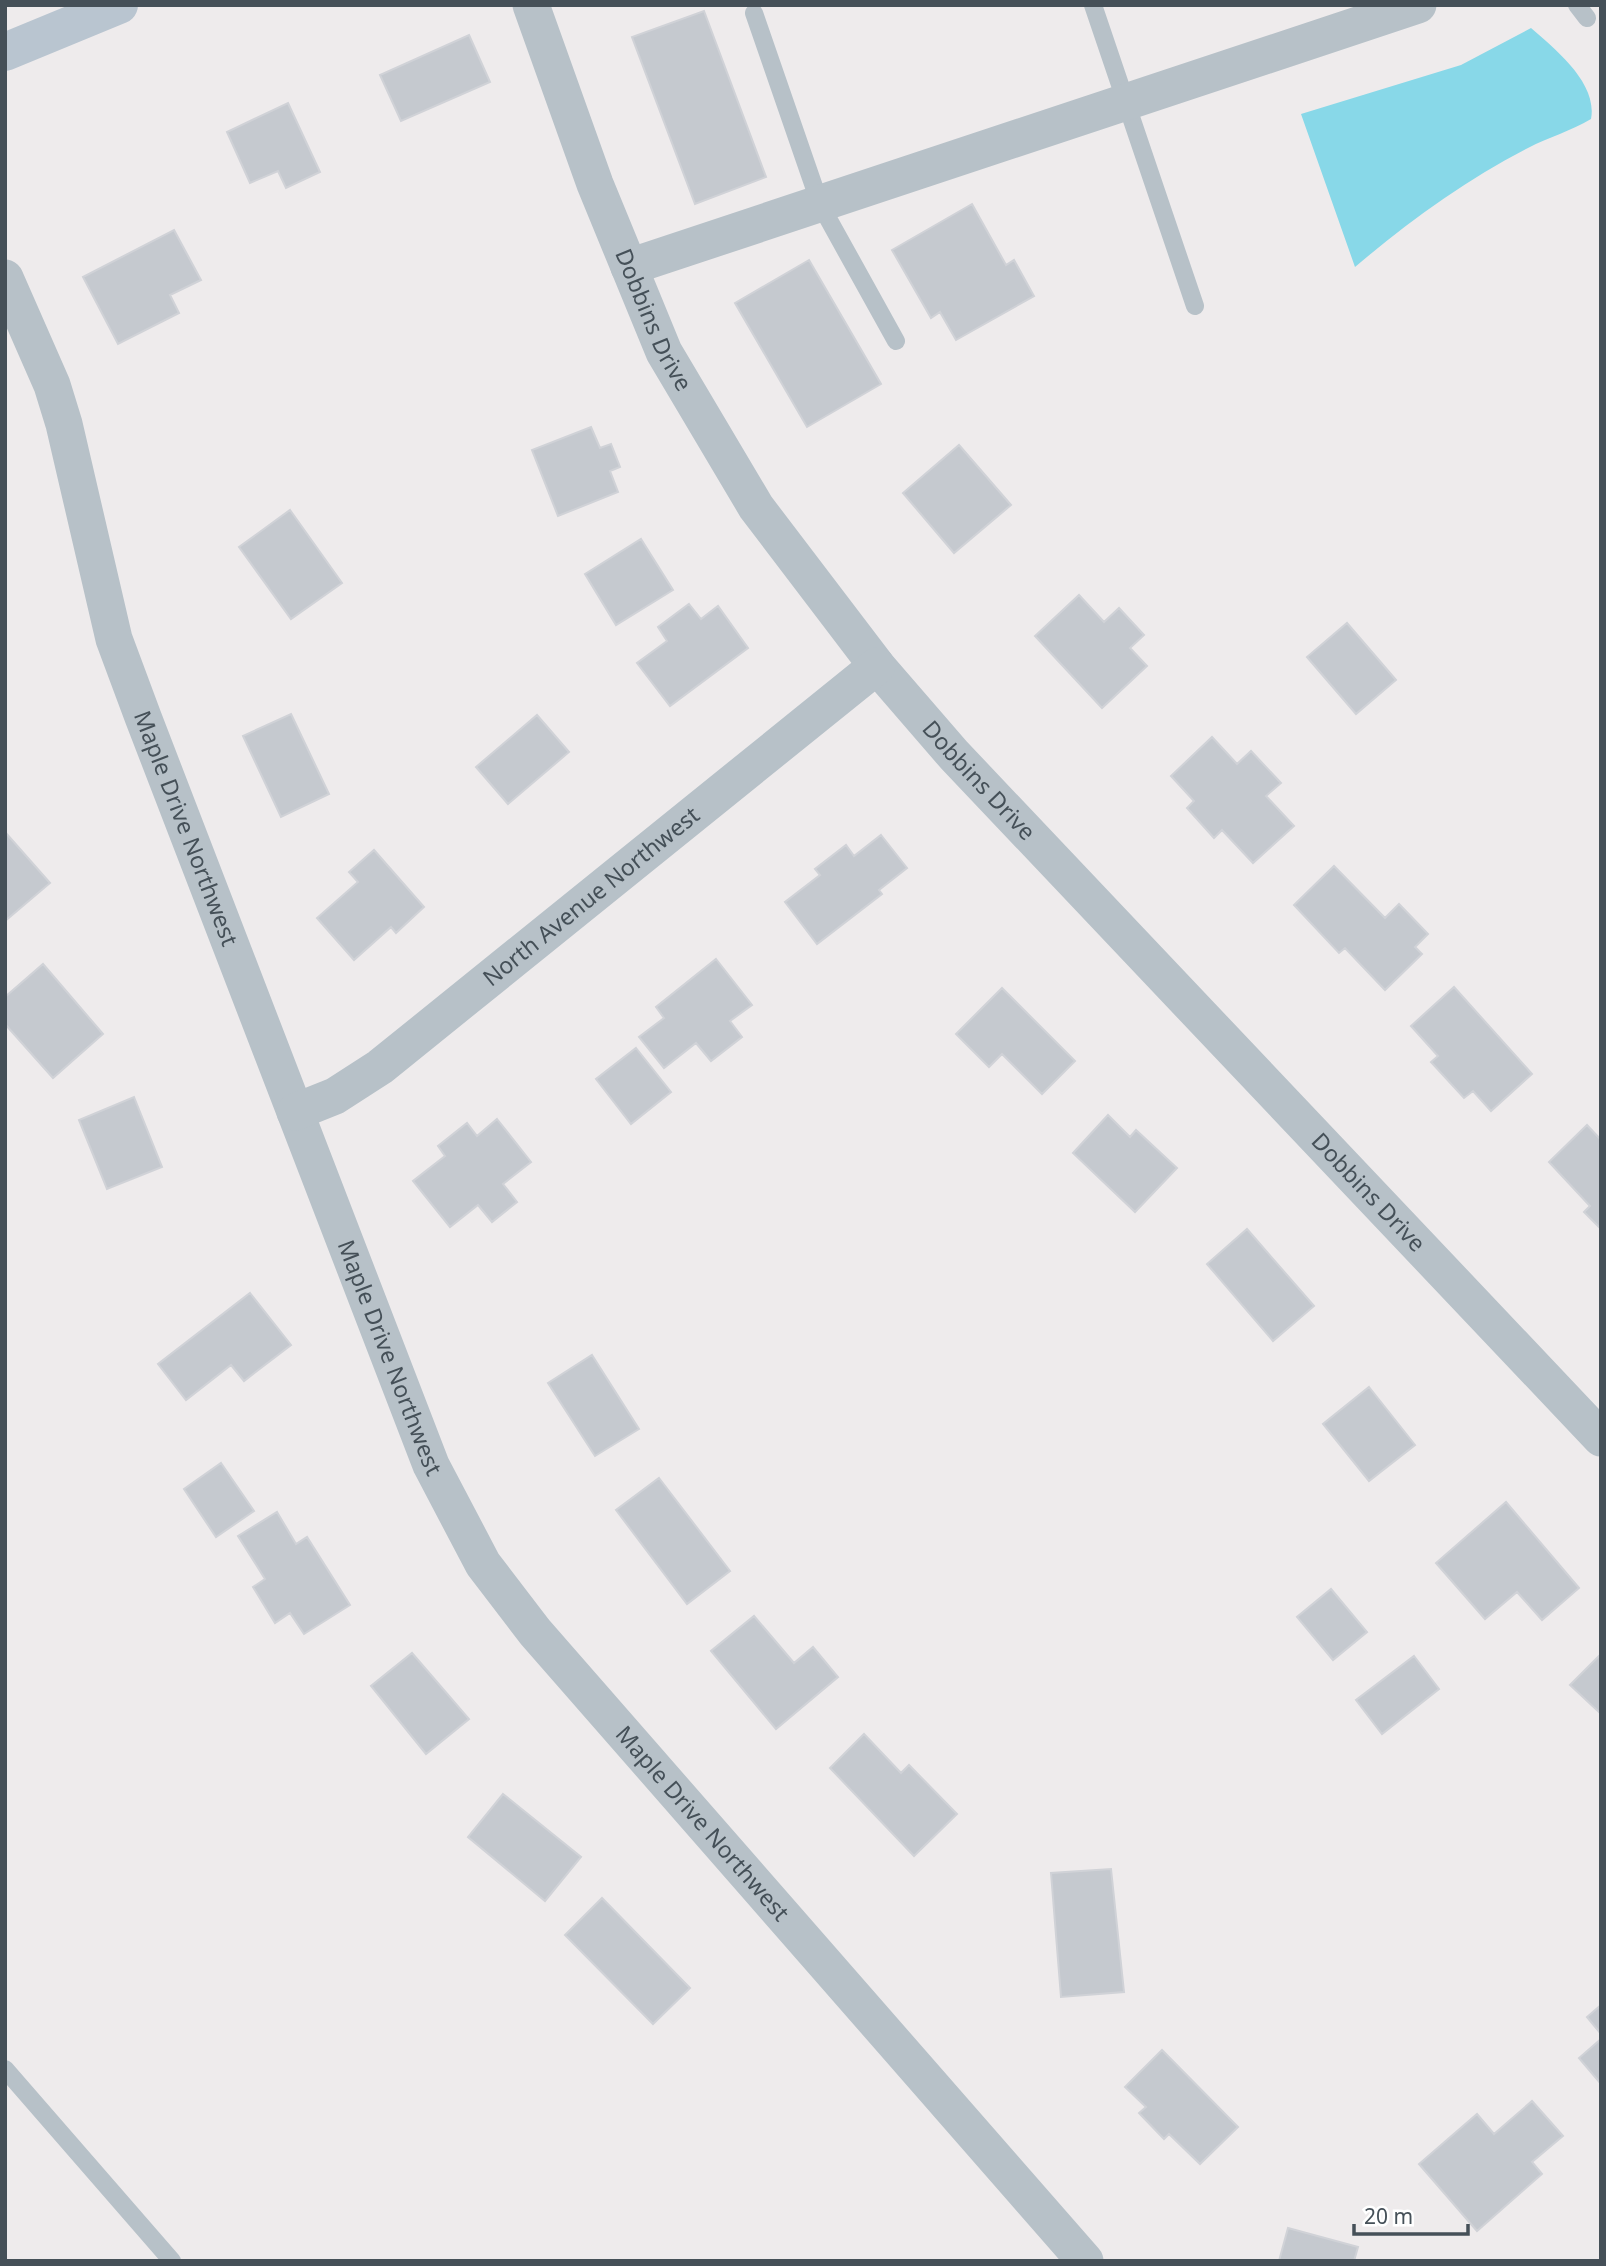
<svg xmlns="http://www.w3.org/2000/svg" width="1606" height="2266" viewBox="0 0 1606 2266" font-family="'Noto Sans',sans-serif">
	<style>
		.water { fill: #88d8e8 }
		.building { fill: #c5c9cf; stroke: #d0d2d7; stroke-width: 2 }
		.lines { fill: none; stroke-linecap: round; stroke-linejoin: round }
		.service { stroke: #b7c1c8; stroke-width: 18 }
		.minor { stroke: #b7c1c8; stroke-width: 37 }
		.secondary { stroke: #b9c5d0; stroke-width: 38 }
		.labels { text-anchor: middle; stroke-width: 5; stroke-linejoin: round; paint-order: stroke }
		.street-label { font-size: 23px; fill: #455058; stroke: #fff }
	</style>
	<rect width="100%" height="100%" fill="#eeebec"/>
	<!-- water -->
	<path class="water" d="M1531,28c24,21 67,55 60,91 -20,12 -42,18 -63,29 -62,32 -120,74 -173,119l-54,-153 160,-49z"/>
	<!-- building -->
	<path class="building" d="M704,11l62,166 -71,27 -63,-167z
		M469,35l21,47 -89,39 -21,-46z
		M288,103l32,69 -34,16 -8,-17 -28,12 -23,-51z
		M972,204l34,61 8,-5 20,36 -78,44 -16,-28 -9,6 -39,-68z
		M174,230l27,50 -31,15 9,18 -61,31 -35,-67z
		M809,260l72,124 -74,43 -72,-124z
		M591,427l9,21 11,-4 9,23 -10,4 8,21 -60,24 -26,-66z
		M959,445l52,60 -57,48 -51,-60z
		M290,510l52,73 -51,36 -52,-72z
		M641,539l32,51 -57,35 -31,-51z
		M1079,595l25,27 15,-14 25,27 -14,13 17,18 -45,42 -67,-72z
		M689,604l12,15 17,-13 30,42 -78,58 -33,-43 30,-22 -9,-14z
		M1347,623l49,57 -40,34 -49,-57z
		M291,714l38,80 -48,23 -38,-81z
		M537,715l32,37 -61,52 -32,-37z
		M1212,737l25,27 14,-13 30,32 -15,13 28,30 -41,37 -31,-33 -8,8 -27,-30 7,-7 -23,-25z
		M5,832l45,51 -45,38z
		M881,835l26,33 -28,22 3,4 -65,50 -32,-42 35,-27 -5,-6 31,-24 8,11z
		M374,850l50,57 -28,26 -5,-6 -37,33 -37,-42 41,-36 -9,-10z
		M1334,866l51,52 14,-14 29,30 -13,13 7,7 -37,36 -40,-42 -6,5 -45,-48z
		M716,959l36,46 -22,16 12,16 -31,24 -15,-18 -32,25 -25,-31 25,-19 -8,-11z
		M43,964l60,70 -50,44 -48,-54v-27z
		M1454,987l78,87 -41,37 -18,-20 -9,7 -33,-36 7,-6 -27,-30z
		M1002,988l73,73 -33,33 -40,-40 -13,13 -33,-33z
		M636,1048l35,44 -40,32 -35,-45z
		M134,1097l28,70 -55,22 -28,-69z
		M1108,1115l22,22 6,-7 41,38 -42,44 -62,-59z
		M497,1119l34,43 -28,22 14,18 -25,20 -14,-17 -28,22 -37,-46 32,-25 -7,-10 29,-23 10,13z
		M1587,1125l14,15v89l-17,-17 6,-6 -41,-44z
		M1247,1229l67,77 -41,35 -66,-77z
		M250,1293l41,52 -47,36 -13,-16 -45,35 -28,-36z
		M592,1355l47,74 -44,27 -47,-73z
		M1369,1387l46,58 -46,36 -46,-57z
		M221,1463l33,48 -38,26 -32,-48z
		M659,1478l71,93 -43,33 -71,-94z
		M1506,1502l73,86 -37,32 -25,-28 -32,27 -49,-56z
		M277,1512l19,32 11,-7 43,68 -46,29 -14,-21 -15,10 -22,-36 12,-8 -27,-43z
		M1331,1589l36,43 -34,28 -36,-43z
		M754,1616l40,47 19,-16 25,30 -62,52 -65,-78z
		M412,1653l57,66 -43,35 -55,-68z
		M1601,1654v60l-31,-29z
		M1414,1656l25,33 -57,45 -26,-34z
		M864,1734l37,39 8,-8 48,49 -43,42 -84,-88z
		M503,1794l78,63 -36,44 -77,-64z
		M1111,1869l13,123 -63,5 -10,-124z
		M602,1898l88,90 -37,36 -88,-89z
		M1601,2005v29l-14,-17z
		M1601,2039v45l-22,-26z
		M1162,2050l76,77 -38,37 -31,-30 -5,5 -25,-26 7,-6 -21,-20z
		M1532,2101l31,35 -31,26 10,12 -65,57 -58,-67 58,-50 17,20z
		M1288,2228l70,19 -4,14h-75z"/>
	<g class="lines">
		<!-- service -->
		<path class="service" d="M1093,5l102,301
			M1577,5l10,13
			M754,13l66,191 76,137
			M5,2069l167,192"/>
		<!-- minor -->
		<g class="minor">
			<path id="s1" d="M531,5l64,179 69,168 92,155 121,159 77,89 647,683"/>
			<path d="M629,267l789,-262"/>
			<path id="s2" d="M5,278l47,107 12,39 50,215 29,78 288,748 52,99 52,68 550,629"/>
			<path id="s3" d="M295,1112l40,-16 45,-29 497,-401"/>
		</g>
		<!-- secondary -->
		<path class="secondary" d="M5,52l114,-47"/>
	</g>
	<g class="labels">
		<!-- street labels -->
		<g class="street-label">
			<text dy="8" stroke="none"><textPath href="#s1" startOffset="338">Dobbins Drive</textPath></text>
			<text dy="8" stroke="none"><textPath href="#s1" startOffset="905">Dobbins Drive</textPath></text>
			<text dy="8" stroke="none"><textPath href="#s2" startOffset="581">Maple Drive Northwest</textPath></text>
			<text dy="8" stroke="none"><textPath href="#s3" startOffset="368">North Avenue Northwest</textPath></text>
			<text dy="8" stroke="none"><textPath href="#s1" startOffset="1472">Dobbins Drive</textPath></text>
			<text dy="8" stroke="none"><textPath href="#s2" startOffset="1148">Maple Drive Northwest</textPath></text>
			<text dy="8" stroke="none"><textPath href="#s2" startOffset="1715">Maple Drive Northwest</textPath></text>
		</g>
	</g>
	<!-- border -->
	<rect width="1606" height="2266" fill="none" stroke="#455058" stroke-width="14"/>
	<!-- scale -->
	<path d="M1354 2224v10h114v-10" fill="none" stroke="#455058" stroke-width="3.5"/>
	<text x="1364" y="2224" font-size="21" fill="#455058" stroke="#ffffff" stroke-width="5" paint-order="stroke">20 m</text>
</svg>
